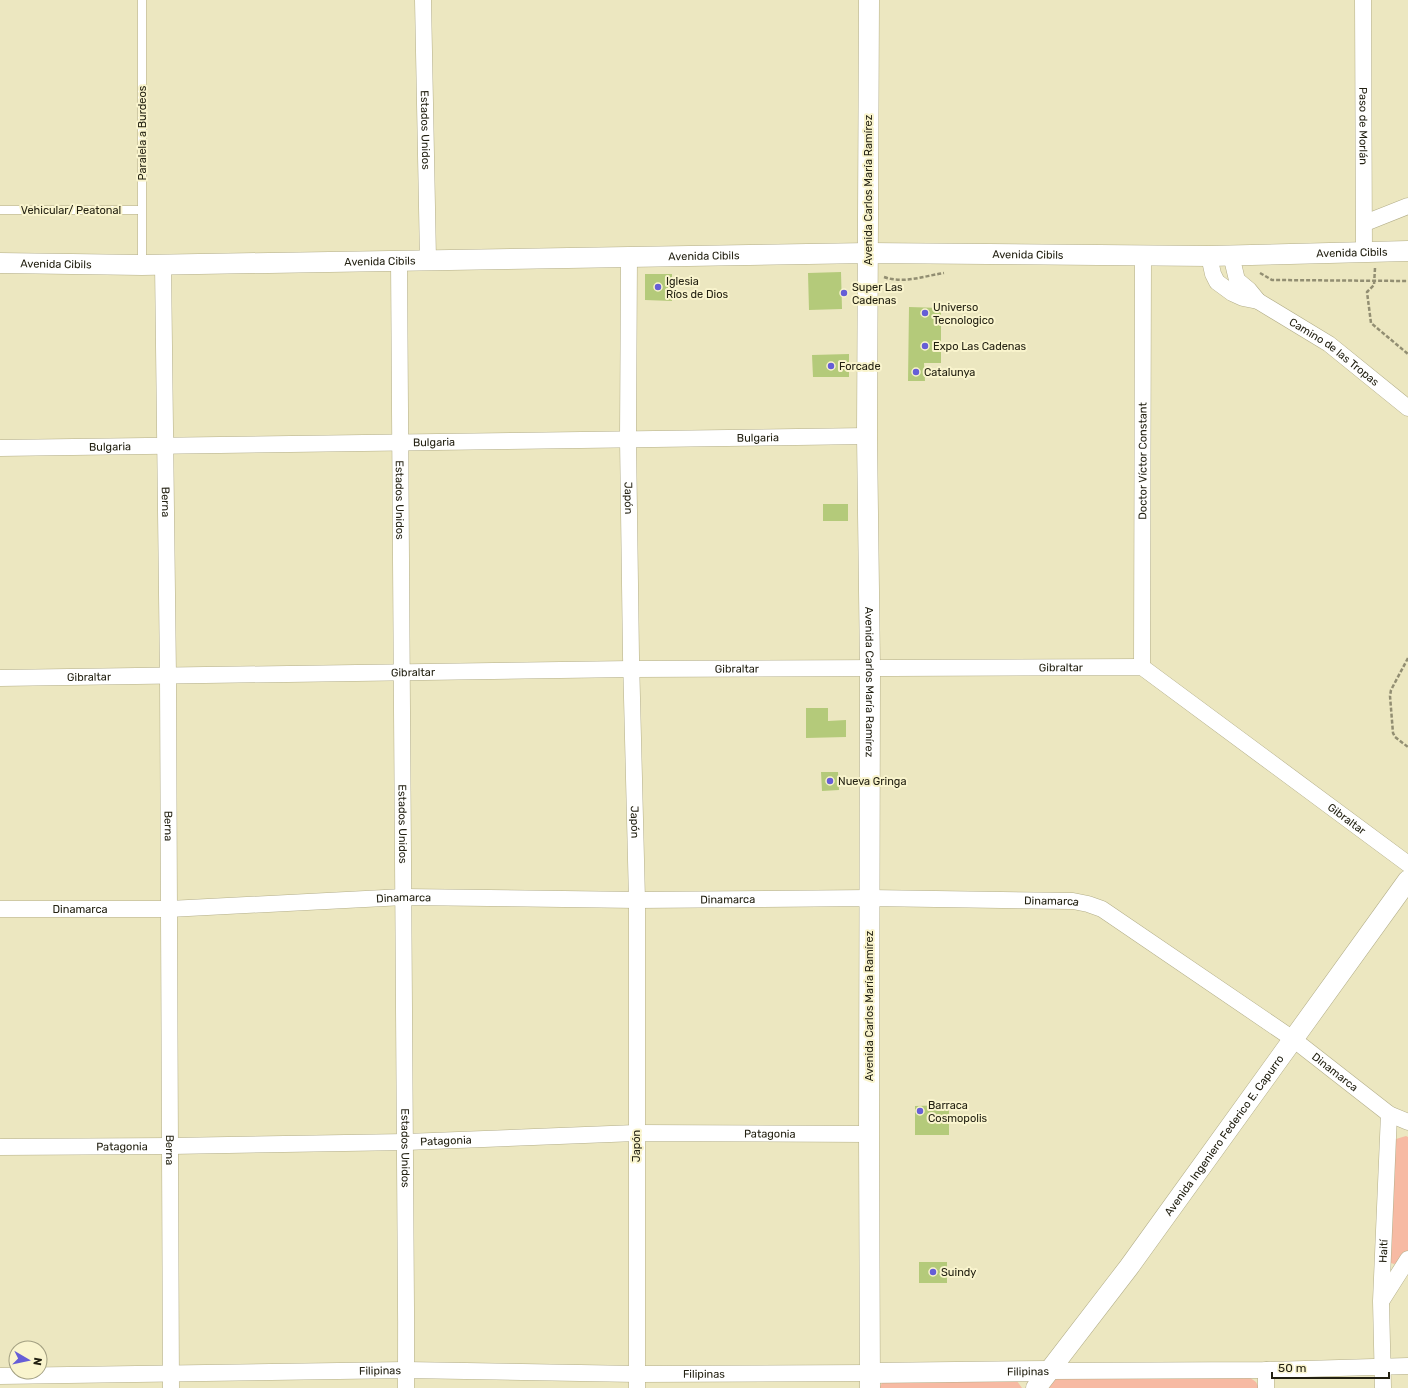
<svg xmlns="http://www.w3.org/2000/svg" width="1408" height="1388" viewBox="0 0 1408 1388" font-family="Rubik,sans-serif">
	<style>
		.green { fill: #f7baa3 }
		.building { fill: #b4ca7a }
		.lines { fill: none; stroke-linecap: round; stroke-linejoin: round }
		.service-casing { stroke: #b3ae89; stroke-width: 9 }
		.minor-casing { stroke: #b3ae89; stroke-width: 17 }
		.tertiary-casing { stroke: #b3ae89; stroke-width: 21 }
		.path { stroke: #928e72; stroke-width: 2.5; stroke-dasharray: 4 2; stroke-linecap: butt }
		.service { stroke: #fff; stroke-width: 8 }
		.minor { stroke: #fff; stroke-width: 16 }
		.tertiary { stroke: #fff; stroke-width: 20 }
		.poi-dot { fill: #665ed7; stroke: #f9f4cd; stroke-width: 1.5 }
		.labels { text-anchor: middle; stroke-width: 4; stroke-linejoin: round; paint-order: stroke }
		.street-label { font-size: 11px; fill: #232112; stroke: #f9f4cd }
		.poi-label { font-size: 11px; fill: #232112; stroke: #f9f4cd; text-anchor: start }
	</style>
	<rect width="100%" height="100%" fill="#ece7c0"/>
	<!-- green -->
	<path class="green" d="M1406,1136l2,1v113l-7,11 -7,3 -3,-1 -2,-4 4,-113 3,-7z
		M1249,1377l7,5 3,6h-212l9,-9z
		M1017,1381l5,7h-143l3,-5z"/>
	<!-- building -->
	<path class="building" d="M841,272l1,37 -33,1 -1,-37z
		M645,274h27v27l-27,-1z
		M909,307l32,1v55h-17l1,18h-17z
		M849,354v23h-36l-1,-22z
		M823,504h25v17h-25z
		M806,708h22v13l18,-1v17l-40,1z
		M821,772h17l1,18 -17,1z
		M949,1105v30h-34v-29z
		M919,1262h28v21h-28z"/>
	<g class="lines">
		<!-- service casing -->
		<g class="service-casing">
			<path id="service" d="M142,0v264
				M0,210h142"/>
		</g>
		<!-- minor casing -->
		<g class="minor-casing">
			<g id="minor">
				<path id="s1" d="M423,0l5,259"/>
				<path id="s2" d="M1363,0l1,252"/>
				<path d="M1365,223l43,-17"/>
				<path d="M1231,255l6,25 12,10 9,11"/>
				<path id="s3" d="M629,256l-1,183 3,218 6,243v488"/>
				<path id="s4" d="M1209,256l4,18 4,8 15,11 11,5 15,3 71,43 79,64"/>
				<path id="s5" d="M399,260c0,376 8,752 7,1128"/>
				<path id="s6" d="M163,264l5,412 3,712"/>
				<path id="s7" d="M0,448l867,-12"/>
				<path id="s8" d="M1142,667l1,-412"/>
				<path id="s9" d="M0,678l631,-9 511,-2 266,197"/>
				<path id="s10" d="M0,909h169l235,-12 233,3 233,-2 203,3 15,3 14,5 191,130 96,75 19,8"/>
				<path id="s11" d="M0,1147l171,-1 235,-4 230,-9 233,1"/>
				<path d="M1382,1300l26,-41"/>
				<path d="M1049,1371l217,-1 142,-4"/>
				<path id="s12" d="M0,1376l406,-6 231,4 233,-1"/>
				<path d="M1266,1388v-18"/>
				<path id="s13" d="M1383,1388l-2,-87 8,-187"/>
			</g>
		</g>
		<!-- tertiary casing -->
		<g class="tertiary-casing">
			<g id="tertiary">
				<path id="s14" d="M869,0l-2,436 3,232 -1,466 1,254"/>
				<path id="s15" d="M0,263l142,2 726,-12 341,3 199,-5"/>
				<path id="s16" d="M870,1373l179,-2"/>
				<path id="s17" d="M1036,1388l93,-121 279,-387"/>
			</g>
		</g>
		<!-- path -->
		<path class="path" d="M1375,268l-1,17 -7,7 4,31 37,31
			M1260,273l12,7 136,1
			M884,277c20,7 40,-1 60,-4
			M1408,658l-17,32 -1,6 3,37 2,4 13,10"/>
		<!-- service -->
		<use href="#service" class="service"/>
		<!-- minor -->
		<use href="#minor" class="minor"/>
		<!-- tertiary -->
		<use href="#tertiary" class="tertiary"/>
	</g>
	<!-- markers -->
	<g class="poi-dot">
		<circle cx="658" cy="287" r="4"/>
		<circle cx="844" cy="293" r="4"/>
		<circle cx="925" cy="313" r="4"/>
		<circle cx="925" cy="346" r="4"/>
		<circle cx="831" cy="366" r="4"/>
		<circle cx="916" cy="372" r="4"/>
		<circle cx="830" cy="781" r="4"/>
		<circle cx="920" cy="1111" r="4"/>
		<circle cx="933" cy="1272" r="4"/>
	</g>
	<g class="labels">
		<!-- street labels -->
		<g class="street-label">
			<text dy="4" stroke="none"><textPath href="#s2" startOffset="126">Paso de Morlán</textPath></text>
			<text dy="4" stroke="none"><textPath href="#s1" startOffset="130">Estados Unidos</textPath></text>
			<text transform="translate(142 133) rotate(-90)" y="4">Paralela a Burdeos</text>
			<text transform="translate(868 190) rotate(-90)" y="4">Avenida Carlos María Ramírez</text>
			<text x="71" y="214">Vehicular/ Peatonal</text>
			<text dy="4" stroke="none"><textPath href="#s15" startOffset="1352">Avenida Cibils</textPath></text>
			<text dy="4" stroke="none"><textPath href="#s15" startOffset="1028">Avenida Cibils</textPath></text>
			<text dy="4" stroke="none"><textPath href="#s15" startOffset="704">Avenida Cibils</textPath></text>
			<text dy="4" stroke="none"><textPath href="#s15" startOffset="380">Avenida Cibils</textPath></text>
			<text dy="4" stroke="none"><textPath href="#s15" startOffset="56">Avenida Cibils</textPath></text>
			<text dy="4" stroke="none"><textPath href="#s4" startOffset="165">Camino de las Tropas</textPath></text>
			<text dy="4" stroke="none"><textPath href="#s7" startOffset="758">Bulgaria</textPath></text>
			<text dy="4" stroke="none"><textPath href="#s7" startOffset="434">Bulgaria</textPath></text>
			<text dy="4" stroke="none"><textPath href="#s7" startOffset="110">Bulgaria</textPath></text>
			<text dy="4" stroke="none"><textPath href="#s8" startOffset="206">Doctor Víctor Constant</textPath></text>
			<text dy="4" stroke="none"><textPath href="#s3" startOffset="242">Japón</textPath></text>
			<text dy="4" stroke="none"><textPath href="#s5" startOffset="240">Estados Unidos</textPath></text>
			<text dy="4" stroke="none"><textPath href="#s6" startOffset="238">Berna</textPath></text>
			<text dy="4" stroke="none"><textPath href="#s9" startOffset="1061">Gibraltar</textPath></text>
			<text dy="4" stroke="none"><textPath href="#s9" startOffset="737">Gibraltar</textPath></text>
			<text dy="4" stroke="none"><textPath href="#s9" startOffset="413">Gibraltar</textPath></text>
			<text dy="4" stroke="none"><textPath href="#s9" startOffset="89">Gibraltar</textPath></text>
			<text dy="4" stroke="none"><textPath href="#s14" startOffset="682">Avenida Carlos María Ramírez</textPath></text>
			<text dy="4" stroke="none"><textPath href="#s9" startOffset="1397">Gibraltar</textPath></text>
			<text dy="4" stroke="none"><textPath href="#s3" startOffset="566">Japón</textPath></text>
			<text dy="4" stroke="none"><textPath href="#s5" startOffset="564">Estados Unidos</textPath></text>
			<text dy="4" stroke="none"><textPath href="#s6" startOffset="562">Berna</textPath></text>
			<text dy="4" stroke="none"><textPath href="#s10" startOffset="404">Dinamarca</textPath></text>
			<text dy="4" stroke="none"><textPath href="#s10" startOffset="728">Dinamarca</textPath></text>
			<text dy="4" stroke="none"><textPath href="#s10" startOffset="1052">Dinamarca</textPath></text>
			<text dy="4" stroke="none"><textPath href="#s10" startOffset="80">Dinamarca</textPath></text>
			<text transform="translate(869 1006) rotate(-90)" y="4">Avenida Carlos María Ramírez</text>
			<text dy="4" stroke="none"><textPath href="#s10" startOffset="1388">Dinamarca</textPath></text>
			<text dy="4" stroke="none"><textPath href="#s11" startOffset="770">Patagonia</textPath></text>
			<text dy="4" stroke="none"><textPath href="#s17" startOffset="315">Avenida Ingeniero Federico E. Capurro</textPath></text>
			<text dy="4" stroke="none"><textPath href="#s11" startOffset="446">Patagonia</textPath></text>
			<text dy="4" stroke="none"><textPath href="#s11" startOffset="122">Patagonia</textPath></text>
			<text transform="translate(636 1146) rotate(-90)" y="4">Japón</text>
			<text dy="4" stroke="none"><textPath href="#s5" startOffset="888">Estados Unidos</textPath></text>
			<text dy="4" stroke="none"><textPath href="#s6" startOffset="886">Berna</textPath></text>
			<text dy="4" stroke="none"><textPath href="#s13" startOffset="137">Haití</textPath></text>
			<text dy="4" stroke="none"><textPath href="#s12" startOffset="380">Filipinas</textPath></text>
			<text dy="4" stroke="none"><textPath href="#s16" startOffset="158">Filipinas</textPath></text>
			<text dy="4" stroke="none"><textPath href="#s12" startOffset="704">Filipinas</textPath></text>
		</g>
		<!-- poi labels -->
		<g class="poi-label">
			<text x="666" y="285">Iglesia<tspan x="666" dy="13">Ríos de Dios</tspan></text>
			<text x="852" y="291">Super Las<tspan x="852" dy="13">Cadenas</tspan></text>
			<text x="933" y="311">Universo<tspan x="933" dy="13">Tecnologico</tspan></text>
			<text x="933" y="350">Expo Las Cadenas</text>
			<text x="839" y="370">Forcade</text>
			<text x="924" y="376">Catalunya</text>
			<text x="838" y="785">Nueva Gringa</text>
			<text x="928" y="1109">Barraca<tspan x="928" dy="13">Cosmopolis</tspan></text>
			<text x="941" y="1276">Suindy</text>
		</g>
	</g>
	<!-- north arrow -->
	<g transform="translate(28 1360) rotate(99)"><circle r="19" fill="#f9f4cd" stroke="#a3a082"/>
	<path d="M0-3L7 15L0 10L-7 15Z" fill="#665ed7"/>
	<text y="-6" font-size="11" font-weight="bold" text-anchor="middle" fill="#232112">N</text>
	</g>
	<!-- scale -->
	<path d="M1272 1372v6h117v-6" fill="none" stroke="#232112" stroke-width="2"/>
	<text x="1278" y="1372" font-size="12" fill="#232112" stroke="#f9f4cd" stroke-width="3" paint-order="stroke">50 m</text>
</svg>
